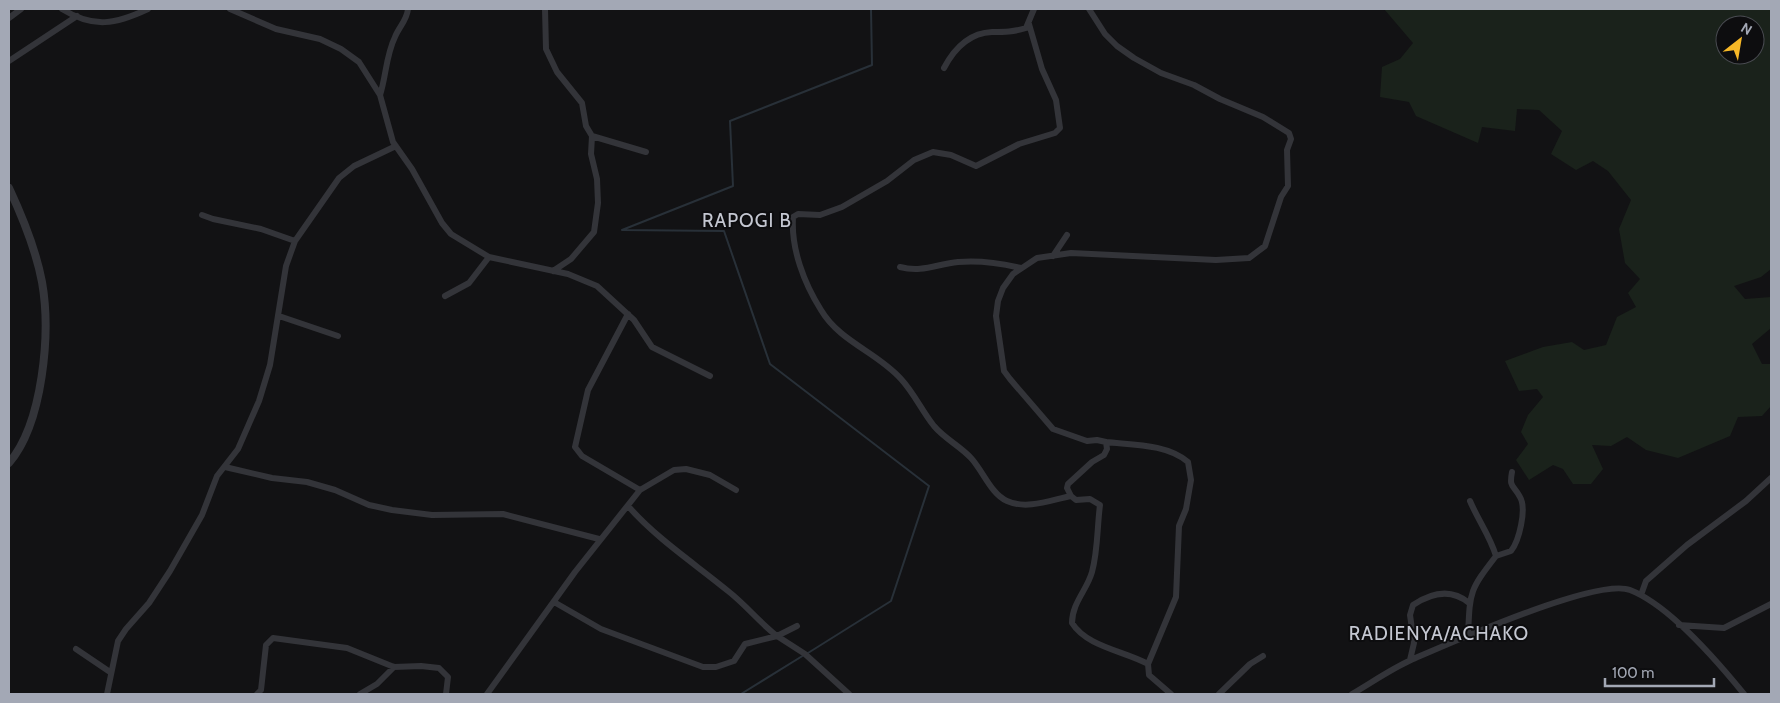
<svg xmlns="http://www.w3.org/2000/svg" width="1780" height="703" viewBox="0 0 1780 703" font-family="Cabin,sans-serif">
	<style>
		.green { fill: #1a221b; fill-rule: evenodd }
		.lines { fill: none; stroke-linecap: round; stroke-linejoin: round }
		.stream { stroke: #283038; stroke-width: 2 }
		.minor { stroke: #333439; stroke-width: 6 }
		.tertiary { stroke: #333439; stroke-width: 8 }
		.labels { text-anchor: middle; stroke-width: 4; stroke-linejoin: round; paint-order: stroke }
		.quarter-label { font-size: 19px; letter-spacing: 1px; fill: #c4c7d1; stroke: #0d0d0f }
	</style>
	<rect width="100%" height="100%" fill="#121214"/>
	<!-- green -->
	<path class="green" d="M1384,9h387v260l-10,8 -27,9 11,13 26,-2v31l-19,16 10,20h9v42l-9,10 -24,1 -8,19 -52,22 -32,-8 -19,-13 -16,9 -19,-1 11,24 -12,15h-18l-10,-15 -10,-4 -24,15 -13,-20 12,-16 -7,-12 7,-17 15,-18 -6,-8 -18,2 -14,-30 38,-14 29,-5 12,8 22,-5 11,-28 19,-10 -8,-14 12,-14 -15,-16 -6,-34 12,-29 -23,-29 -15,-10 -17,9 -25,-16 11,-23 -23,-21 -22,-1 -2,22 -33,-4 -4,16 -62,-27 -7,-14 -29,-5 2,-30 18,-8 13,-16zM1725,25h30v30h-30z"/>
	<g class="lines">
		<!-- stream -->
		<path class="stream" d="M808,653l83,-52 38,-115 -159,-122 -46,-133 -102,-1 111,-44 -3,-65 142,-56 -1,-56
			M741,694l63,-39"/>
		<!-- minor -->
		<path class="minor" d="M62,9c32,20 54,15 86,0
			M230,9l46,20 44,10 21,10 18,13 21,33 13,47 19,27 30,54 9,11 38,23 79,17 29,12 37,34 18,27 58,29
			M545,9l1,40 11,23 25,31 4,23 6,10 -1,18 6,25 1,24 -4,29 -23,27 -18,12
			M1089,9l16,25 12,12 17,12 27,15 33,12 26,14 43,18 26,16 2,6 -4,11 1,36 -7,11 -16,49 -16,12 -33,2 -145,-7 -34,5 -24,16 -10,14 -5,13 -2,15 8,55 6,8 43,50 34,12 10,-1 9,2 1,7 -3,6 -12,7 -24,22 -1,4 4,8 5,4 14,-1 10,6c-3,23 -2,45 -8,67 -5,18 -20,31 -20,51 15,24 53,28 76,41
			M9,18l12,-9
			M1029,24l13,45 14,31 4,28 -5,5 -36,11 -43,22 -25,-11 -18,-3 -19,8 -27,21 -45,26 -22,8 -22,-1 -5,3c-2,32 11,66 28,93 19,32 56,42 80,69 13,14 21,32 33,47 11,13 26,20 37,32 12,13 20,36 36,43 20,9 44,-1 64,-5
			M9,61l68,-45
			M944,68c10,-19 25,-35 48,-36 12,0 22,0 34,-4l8,-19
			M380,95c6,-18 6,-40 15,-58 4,-10 12,-17 13,-28
			M592,136l54,16
			M202,215l11,4 48,10 34,12
			M1053,256l14,-21
			M900,267c22,6 37,-3 58,-5 22,-2 42,1 63,6
			M445,296l24,-13 20,-26
			M628,314l-40,76 -13,57 7,9 58,34
			M279,316l59,20
			M1106,442c27,3 61,2 82,20l3,18 -5,29 -7,17 -3,71 -28,67 1,11 22,19
			M225,467l47,11 35,4 28,8 34,15 23,5 40,5 71,-1 96,25
			M628,506c29,33 66,57 100,85 18,14 31,31 49,45l20,-10
			M1496,556l15,-5c8,-10 16,-42 9,-54 -7,-13 -11,-9 -8,-25
			M1641,595l5,-14 41,-36 59,-44 25,-23
			M554,602l47,27 102,38h13l18,-6 11,-17 32,-8 28,18 44,40
			M1679,625l45,3 47,-24
			M1468,636c2,-45 1,-45 28,-80 -6,-20 -18,-36 -26,-55
			M76,649l34,23
			M1410,660l4,-17 -4,-28 3,-10c18,-12 38,-17 56,-2
			M107,694l11,-53 8,-12 23,-26 21,-32 32,-56 15,-39 21,-27 21,-48 11,-36 16,-99 9,-25 44,-63 15,-12 42,-20
			M257,694l4,-4 5,-45 7,-7 74,10 47,19 27,-1 18,2 9,9 -2,17
			M360,694l17,-10 17,-17
			M487,694l88,-122 65,-82 34,-20 12,-1 24,6 26,15
			M1219,694l31,-30 13,-8
			M1352,694c19,-11 39,-25 59,-34 37,-16 186,-83 219,-70 39,15 88,72 114,104"/>
		<!-- tertiary -->
		<path class="tertiary" d="M9,188c14,30 27,62 33,94 9,51 1,141 -33,181"/>
	</g>
	<g class="labels">
		<!-- quarter labels -->
		<g class="quarter-label">
			<text x="747" y="227">RAPOGI B</text>
			<text x="1439" y="640">RADIENYA/ACHAKO</text>
		</g>
	</g>
	<!-- border -->
	<rect width="1780" height="703" fill="none" stroke="#a3a8b5" stroke-width="20"/>
	<!-- north arrow -->
	<g transform="translate(1740 40) rotate(31)"><circle r="24" fill="#0d0d0f" stroke="#494b51"/>
	<path d="M0-4L9 19L0 12L-9 19Z" fill="#f7b827"/>
	<text y="-8" font-size="14" font-weight="bold" text-anchor="middle" fill="#a3a8b5">N</text>
	</g>
	<!-- scale -->
	<path d="M1605 678v8h109v-8" fill="none" stroke="#a3a8b5" stroke-width="2.5"/>
	<text x="1612" y="678" font-size="15" fill="#a3a8b5" stroke="#0d0d0f" stroke-width="4" paint-order="stroke">100 m</text>
</svg>
